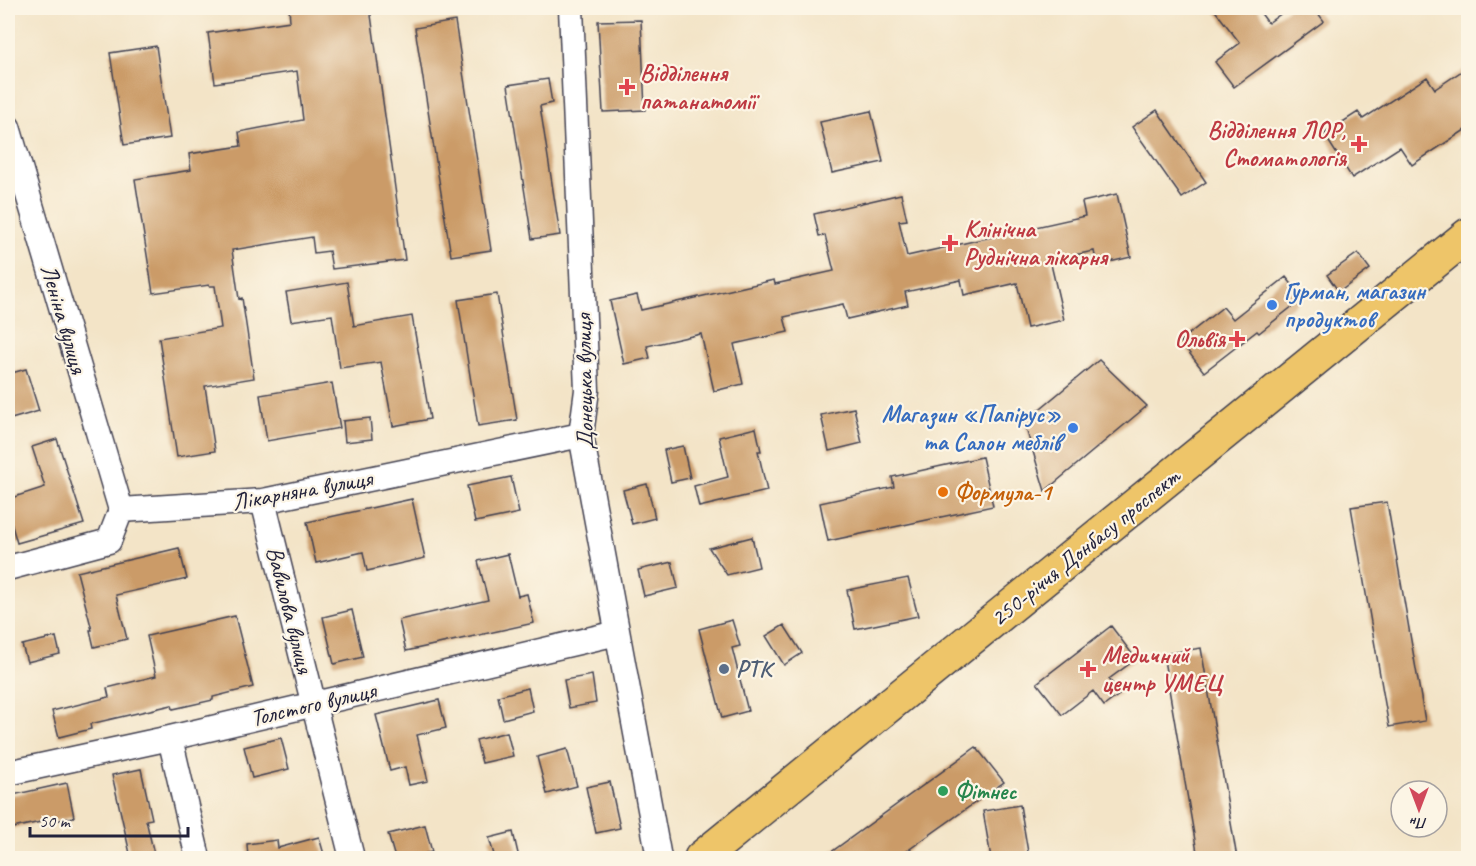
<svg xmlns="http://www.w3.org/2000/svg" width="1476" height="866" viewBox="0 0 1476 866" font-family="Caveat,sans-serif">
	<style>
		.building { fill: #cb9b68 }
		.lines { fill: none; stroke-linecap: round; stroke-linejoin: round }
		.street-casing { stroke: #413f50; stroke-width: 27 }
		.primary-casing { stroke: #413f50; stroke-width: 36 }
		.street { stroke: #fff; stroke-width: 24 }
		.primary { stroke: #eec569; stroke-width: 33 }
		.health-dot { fill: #e0444e; stroke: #fcf5e5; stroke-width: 2 }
		.shop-dot { fill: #3f7fe0; stroke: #fcf5e5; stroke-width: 2 }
		.food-dot { fill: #e8710a; stroke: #fcf5e5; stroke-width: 2 }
		.service-dot { fill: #5c6f8a; stroke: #fcf5e5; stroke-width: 2 }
		.leisure-dot { fill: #2e9e5b; stroke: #fcf5e5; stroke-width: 2 }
		.labels { text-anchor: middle; stroke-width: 4.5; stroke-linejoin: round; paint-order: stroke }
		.health-label { font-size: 24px; font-weight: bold; fill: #be3a42; stroke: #fcf5e5; text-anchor: start }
		.shop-label { font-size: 24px; font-weight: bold; fill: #366cbe; stroke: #fcf5e5; text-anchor: start }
		.street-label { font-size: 24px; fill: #22223b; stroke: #fcf5e5 }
		.food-label { font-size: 24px; font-weight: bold; fill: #c56008; stroke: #fcf5e5; text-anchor: start }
		.service-label { font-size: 24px; font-weight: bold; fill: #4e5e75; stroke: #fcf5e5; text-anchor: start }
		.leisure-label { font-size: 24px; font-weight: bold; fill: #27864d; stroke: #fcf5e5; text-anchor: start }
	</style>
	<rect width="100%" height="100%" fill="#fcf5e5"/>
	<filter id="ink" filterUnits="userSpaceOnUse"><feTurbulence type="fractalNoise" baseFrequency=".0167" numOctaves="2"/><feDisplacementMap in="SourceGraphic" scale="12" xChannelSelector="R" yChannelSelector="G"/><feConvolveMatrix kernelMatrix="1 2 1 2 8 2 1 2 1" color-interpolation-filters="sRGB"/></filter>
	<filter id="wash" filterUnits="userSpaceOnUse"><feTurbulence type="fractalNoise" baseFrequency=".008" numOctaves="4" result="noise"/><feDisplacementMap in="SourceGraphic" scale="24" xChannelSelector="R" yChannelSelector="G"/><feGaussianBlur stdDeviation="1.35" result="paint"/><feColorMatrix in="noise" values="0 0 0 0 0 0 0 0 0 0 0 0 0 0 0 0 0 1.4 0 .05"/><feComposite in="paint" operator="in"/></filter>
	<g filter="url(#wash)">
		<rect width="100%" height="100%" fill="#f3e4c7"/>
		<g id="blocks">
			<!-- building -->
			<path class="building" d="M289,8h81l35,252 -73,9 -3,-18 -15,2 -2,-16 -80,13 7,49 3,-1 12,80 -49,8 10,65 -38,6 -18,-119 62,-10 -6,-42h-6v-1l-56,8 -18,-114 56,-9 -2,-16 52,-8 -2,-14 64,-12 -6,-49 -82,12 -7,-50 82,-12z
				M1213,8h44l11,15 21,-15h25l10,13 -90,66 -19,-25 25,-19z
				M641,20l4,90 -42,2 -5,-91z
				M455,21l36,229 -40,6 -36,-228z
				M156,46l14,92 -46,7 -14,-92z
				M1468,67v61l-56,37 -12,-18 -48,31 -28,-44 34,-22 5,7 64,-42 8,12z
				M548,79l4,24 -12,3 20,129 -28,4 -24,-154z
				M1157,110l49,72 -24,16 -50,-71z
				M871,111l12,51 -51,11 -12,-51z
				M901,194l6,26 -8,1 8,35 178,-40 -3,-14 35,-8 14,63 -34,8 -3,-14 -44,9 14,60 -37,8 -10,-45 -53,12 -3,-15 -56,12 3,13 -61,14 -4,-15 -59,13 4,15 -54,12 9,40 -29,7 -13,-57 -54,12 3,12 -26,6 -14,-63 27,-6 4,15 133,-30 1,4 59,-13 -9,-36 -6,1 -5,-22z
				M1358,253l12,16 -31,23 -12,-17z
				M1286,277l17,21 -44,35 -2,-2 -53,41 -24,-31 43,-34 10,12z
				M347,282l7,44 58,-10 18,103 -37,7 -12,-64 -41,6 -8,-53 -41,6 -5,-29z
				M497,294l20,126 -39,6 -20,-126z
				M1099,360l48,46 -102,85 -21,-69z
				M26,369l13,42 -28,8 -3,-12v-33z
				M332,383l8,45 -73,13 -7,-46z
				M854,408l8,35 -33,8 -8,-36z
				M370,418l2,21 -27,3 -2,-21z
				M756,428l5,23h-3l9,40 -68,16 -5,-21 34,-9 -9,-40z
				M57,439l27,85 -67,19 -9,-31v-13l37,-12 -13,-40z
				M683,446l7,32 -19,4 -7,-32z
				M982,457l11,49 -165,35 -8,-38 74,-16 -2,-10z
				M511,477l8,36 -44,9 -8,-36z
				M647,484l8,34 -23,6 -9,-34z
				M412,499l13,59 -58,13 -4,-19 -47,11 -9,-41z
				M1387,502l38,219 -36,6 -38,-220z
				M752,537l7,30 -32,8 -18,-27z
				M179,548l8,31 -71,16 11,44 -33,8 -4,-17h2l-15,-58z
				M508,554l10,42 9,-2 7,29 -128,28 -7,-31 89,-20 -10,-39z
				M672,562l6,26 -34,8 -6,-26z
				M908,578l10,38 -63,13 -8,-39z
				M352,610l11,47 -29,7 -11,-47z
				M235,616l18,71 -40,10v3l-40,9 -1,-4 -82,19 1,5 -32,8 -7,-26 57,-14 -2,-9 49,-12 -9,-40z
				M732,620l8,26 -8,2 16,63 -26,7 -23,-89z
				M784,625l18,28 -18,12 -18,-29z
				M1111,626l25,33 -27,20 11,15 -16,12 -11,-15 -31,24 -25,-32z
				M56,637l4,17 -33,8 -5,-17z
				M1201,648l36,210h-39l-35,-204z
				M592,675l4,28 -27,5 -5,-28z
				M528,688l5,23 -30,8 -5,-23z
				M439,700l7,28 -29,7 11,46 -19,4 -4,-18 -15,4 -14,-56z
				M507,732l6,24 -31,7 -6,-23z
				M281,738l8,31 -37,9 -8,-31z
				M976,747l28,35 -107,76h-74z
				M567,749l10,37 -30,8 -10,-37z
				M141,769l11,50 -6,1 9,38h-24l-19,-83z
				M610,782l10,46 -24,5 -10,-46z
				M67,783l7,34 -24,5v-2l-42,9v-33z
				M1020,805l9,53h-38l-8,-47z
				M425,825l7,27 -27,6h-10l-7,-24z
				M513,832l6,26h-24l-6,-20z
				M319,837l6,21h-77l-1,-14 30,-4 1,8z"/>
		</g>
	</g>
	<g filter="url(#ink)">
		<use href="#blocks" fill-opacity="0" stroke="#413f50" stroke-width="1.5"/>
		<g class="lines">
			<!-- street casing -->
			<g class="street-casing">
				<path id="street" d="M571,8l16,382 -6,45 78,423
					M8,127l113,383
					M263,501l89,357
					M121,510l142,-9 318,-66
					M8,568l101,-27 12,-31
					M170,738l28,120
					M8,773l162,-35 447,-105"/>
			</g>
			<!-- primary casing -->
			<g class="primary-casing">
				<path id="primary" d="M701,858l767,-623"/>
			</g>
			<!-- street -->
			<use href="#street" class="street"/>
			<!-- primary -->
			<use href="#primary" class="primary"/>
		</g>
	</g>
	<!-- markers -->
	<g class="health-dot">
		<path d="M624 78h6v6h6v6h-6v6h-6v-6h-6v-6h6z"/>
		<path d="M1356 135h6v6h6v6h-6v6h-6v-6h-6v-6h6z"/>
		<path d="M947 234h6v6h6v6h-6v6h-6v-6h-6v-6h6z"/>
		<path d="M1234 330h6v6h6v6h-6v6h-6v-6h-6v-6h6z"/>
		<path d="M1085 660h6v6h6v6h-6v6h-6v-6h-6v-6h6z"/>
	</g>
	<g class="shop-dot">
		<circle cx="1272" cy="305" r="6"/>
		<circle cx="1073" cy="428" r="6"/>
	</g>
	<circle class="food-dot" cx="943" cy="492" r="6"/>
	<circle class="service-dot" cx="724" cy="669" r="6"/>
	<circle class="leisure-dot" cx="943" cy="791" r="6"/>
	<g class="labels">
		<!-- health labels -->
		<g class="health-label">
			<text x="640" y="81">Відділення<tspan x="640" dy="28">патанатомії</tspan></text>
			<text x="1346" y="138" text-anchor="end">Відділення ЛОР,<tspan x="1346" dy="28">Стоматологія</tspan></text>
			<text x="964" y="237">Клінічна<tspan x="964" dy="28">Руднічна лікарня</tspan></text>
			<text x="1225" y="347" text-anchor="end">Ольвія</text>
			<text x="1102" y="663">Медичний<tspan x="1102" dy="28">центр УМЕЦ</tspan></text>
		</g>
		<!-- shop labels -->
		<g class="shop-label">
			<text x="1284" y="299">Гурман, магазин<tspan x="1284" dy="28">продуктов</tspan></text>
			<text x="1061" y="422" text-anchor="end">Магазин «Папірус»<tspan x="1061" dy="28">та Салон меблів</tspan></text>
		</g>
		<!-- street labels -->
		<g class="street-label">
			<text transform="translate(64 319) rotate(74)" y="8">Леніна вулиця</text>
			<text transform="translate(584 382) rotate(-91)" y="8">Донецька вулиця</text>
			<text transform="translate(302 490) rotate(-10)" y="8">Лікарняна вулиця</text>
			<text transform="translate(1085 547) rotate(-39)" y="8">250-річчя Донбасу проспект</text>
			<text transform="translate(290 610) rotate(76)" y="8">Вавилова вулиця</text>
			<text transform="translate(313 704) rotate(-13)" y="8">Толстого вулиця</text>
		</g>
		<!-- food labels -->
		<g class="food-label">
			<text x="955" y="500">Формула-1</text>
		</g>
		<!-- service labels -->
		<g class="service-label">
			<text x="736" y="677">РТК</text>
		</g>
		<!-- leisure labels -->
		<g class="leisure-label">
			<text x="955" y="799">Фітнес</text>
		</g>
	</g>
	<!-- margin -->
	<rect width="1476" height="866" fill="none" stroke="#fcf5e5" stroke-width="30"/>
	<!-- north arrow -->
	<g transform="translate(1419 809) rotate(180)"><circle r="28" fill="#fcf5e5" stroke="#a5a1a1" stroke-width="1.5"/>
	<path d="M0-4.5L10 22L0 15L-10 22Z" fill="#d1495b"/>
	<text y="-9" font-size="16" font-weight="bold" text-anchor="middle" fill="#22223b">Пн</text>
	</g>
	<!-- scale -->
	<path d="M30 827v9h158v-9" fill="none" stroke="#22223b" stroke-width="3"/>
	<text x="39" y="827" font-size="18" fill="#22223b" stroke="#fcf5e5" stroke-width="4.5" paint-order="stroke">50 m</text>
</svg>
